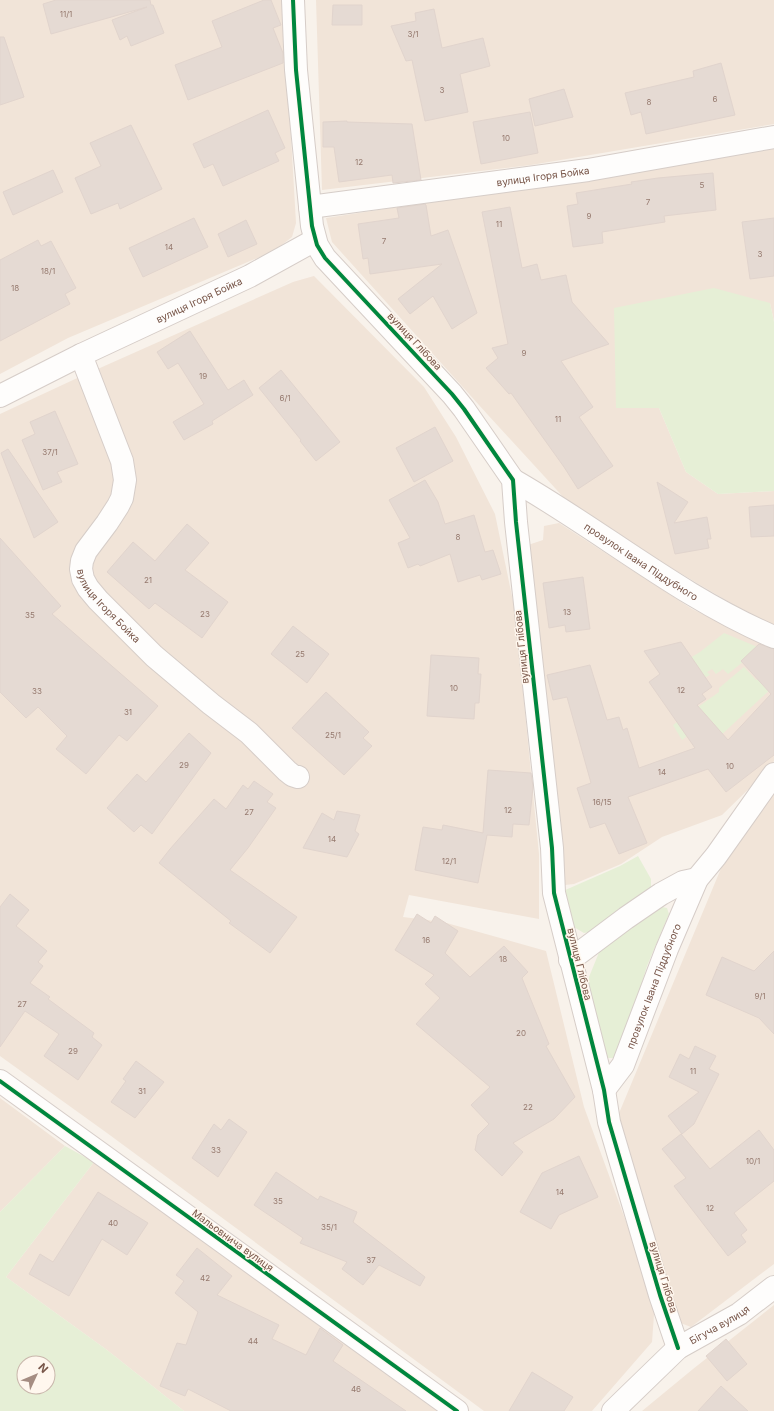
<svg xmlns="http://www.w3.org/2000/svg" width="774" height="1411" viewBox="0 0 774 1411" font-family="Inter,sans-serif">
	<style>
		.residential { fill: #f1e4d8 }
		.green { fill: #e6efd6; fill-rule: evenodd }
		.building { fill: #e5dad3; stroke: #e1d4cd }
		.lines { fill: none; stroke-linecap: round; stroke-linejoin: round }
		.street-casing { stroke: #d6cdc8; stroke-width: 24 }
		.street { stroke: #fefdfc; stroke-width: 22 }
		.cycleway-casing { stroke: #fff7ee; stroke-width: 6 }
		.cycleway { stroke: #00873e; stroke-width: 4 }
		.labels { text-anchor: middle; stroke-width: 3; stroke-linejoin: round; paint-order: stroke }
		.number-label { font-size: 8px; fill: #95796e }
		.street-label { font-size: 10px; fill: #785649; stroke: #fff7ee }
	</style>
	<rect width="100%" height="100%" fill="#f8f2eb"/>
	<!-- residential -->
	<path class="residential" d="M0,0h283l13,223 -4,14 -18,14 -206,87 -68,36z
		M316,0h458v124l-243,41 -209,25z
		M774,149v173l-4,-19 -111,105 27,64 32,22 56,-3v136h-3l-194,-115 -89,-97 -156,-173 -6,-24z
		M314,276l110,111 32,50 39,77 20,97 24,243v65l-130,-24 -6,22 40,5 103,29 38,156 71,194 -3,41 -60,69h-108l-377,-278 -107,-77v-642l73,-34 220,-98z
		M559,523l133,86 82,40v112l-11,14 -41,40 -60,22 -41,27 -47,20 -9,1 -40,-339 18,-6 1,-14z
		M774,788v476l-83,63 -13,-5 -61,-204 110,-264z
		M0,1098l65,48 -65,66z
		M94,1162l343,249h-253l-77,-61 -101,-73z
		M774,1305v106h-132l51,-42z"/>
	<!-- green -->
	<path class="green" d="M714,288l56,15 4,19v169l-56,3 -32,-22 -27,-64h-43l-2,-100z
		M724,633l36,15 -32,26 -5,-5 -7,5 -4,-5 -5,3 3,3 -6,3 -24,-14 20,-12z
		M744,667l12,13 8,-5 10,11 -56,52 -13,-16 -23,18 -9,-15 46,-33v-4z
		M638,856l13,23v12l-56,40 -11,2 -12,-7 -9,-35 57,-25z
		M662,907l5,1 2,6 -22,52 -12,39 -20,53h-8l-19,-64 1,-17 11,-27 53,-40z
		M65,1146l29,16 -88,115 101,73 77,61h-184v-199zM24,1363h24v24h-24z"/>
	<!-- building -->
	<path class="building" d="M56,0h94l1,5h2l11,28 -33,13 -4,-10 -7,4 -8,-20 35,-13 -96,27 -8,-30z
		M264,0h7l10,25 -8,3 10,25v10l-95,37 -13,-35 47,-18 -10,-26z
		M333,5h29v20h-30z
		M434,9l8,39 41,-10 7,28 -30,8 8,38 -43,9 -13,-61 -6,1 -15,-35 25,-5 -1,-8z
		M0,37h4l20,60 -24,8z
		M721,63l14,52 -89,19 -5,-22 -10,3 -6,-22 69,-16 -1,-6z
		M564,89l9,28 -38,9 -6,-27z
		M268,110l17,38 -10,5 4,8 -56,25 -10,-22 -9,4 -11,-24z
		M530,112l8,41 -57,11 -8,-42z
		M347,121v1l65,2 9,56 -28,3 -1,-8 -53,7 -5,-35h-11v-25z
		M131,125l31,64 -42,20 -2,-6 -27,11 -16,-36 26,-12 -11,-23z
		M53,170l10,22 -50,23 -10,-23z
		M713,173l3,37 -52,6 1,6 -63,10 1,11 -30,4 -6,-41 11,-2 -2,-11 56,-9 -1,-2 27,-4z
		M425,204l1,1 5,31 17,-6 29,83 -25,16 -19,-33 -23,18 -12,-15 44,-35 -72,10 -2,-16 -5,1 -5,-35 41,-6 -2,-10z
		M510,207l12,61 15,-4 4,16 25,-5 6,27 37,42 -48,17 32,46 -14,10 34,49 -35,23 -14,-22 -53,-74 -2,1 -23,-26 12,-10 -6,-10 16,-4 -26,-132z
		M194,218l14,29 -65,30 -14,-29z
		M774,218v58l-24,3 -8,-57z
		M246,220l11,24 -29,13 -10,-23z
		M38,240l3,6 10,-5 25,47 -11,6 5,10 -70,37v-81z
		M190,331l38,59 16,-10 9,15 -41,26 1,3 -29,16 -11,-18 31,-18 -26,-41 -10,6 -11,-17z
		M281,370l59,72 -24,19 -16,-20 1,-1 -42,-52z
		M55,411l23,53 -21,8 5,10 -19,8 -21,-50 13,-6 -5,-12z
		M435,427l18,34 -39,21 -18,-34z
		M8,449l50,73 -24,16 -33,-85z
		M425,480l13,22 7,22 29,-9 11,37 8,-2 8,24 -19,6 -2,-5 -22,7 -8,-28 -30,12 -2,-2 -10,4 -10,-25 12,-5 -21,-38z
		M657,482l31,20 -14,21 33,-6 4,22h-4l2,9 -34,6z
		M774,505v31l-23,1 -2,-30z
		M187,524l22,19 -24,27 43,32 -26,36 -47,-35 -6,6 -42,-37 26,-30 22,19z
		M0,538l61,68 -9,8 106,92 -31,35 -8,-6 -33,39 -30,-25 11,-13 -29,-29 -12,11 -26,-26z
		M583,577l7,52 -24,3 -1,-7 -16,3 -6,-45z
		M293,626l36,28 -22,29 -36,-29z
		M681,642l31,45 -10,7 4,5 -9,6 31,35 43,-46 -30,-33 18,-17 15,5v106l-48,37 -18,-23 -80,28 19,46 -28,11 -14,-31 -15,5 -13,-40 14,-5 -24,-86 -14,3 -6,-25 43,-10 17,55 12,-3 4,13 4,-2 12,40 56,-20 -46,-66 11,-8 -16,-23z
		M431,655l48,3 -1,16h3l-2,29h-4l-1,16 -47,-3z
		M326,692l43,40 -6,6 9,8 -28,29 -52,-47z
		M189,733l22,20 -59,81 -11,-9 -7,7 -27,-24 30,-34 9,8z
		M488,770l43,3 2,14 -4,38 -16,-1 -1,13 -25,-2 -9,48 -63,-13 8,-43 19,3 1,-5 40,8z
		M254,781l19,13 -6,8 9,6 -28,40 -18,22 67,47 -27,36 -41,-30 2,-2 -72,-58 11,-14 44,-50 12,10 17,-24 5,4z
		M337,811l23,4 -5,16 4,3 -12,23 -44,-9 19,-35 12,7z
		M10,894l19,16 -13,16 31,25 -9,11 5,4 -13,17 20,14 -2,2 46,34 -2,4 10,8 -24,35 -34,-24 15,-22 -34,-23 -25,36v-140z
		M417,914l14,9 4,-7 23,15 -13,22 25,24 34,-31 24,26 -6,6 27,66 -3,2 29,51 -21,22 -41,24 10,9 -21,24 -27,-26 3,-15 11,-11 -18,-19 19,-18 -74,-63 24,-26 -15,-14 9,-9 -39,-25z
		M774,951v83l-15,-16 -53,-23 16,-38 32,14z
		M695,1046l21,10 -7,13 10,5 -25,50 -12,10 -14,-18 31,-24 -30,-15 11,-23 9,5z
		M136,1061l28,21 -29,36 -24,-16 15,-21 -3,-2z
		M229,1119l18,13 -29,45 -26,-19 22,-34 7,6z
		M759,1130l15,20v31l-40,32 13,17 -6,5 5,7 -18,14 -54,-70 12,-8 -24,-29 19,-15 29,35z
		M579,1156l19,41 -39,18 -8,14 -31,-17 22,-39z
		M276,1172l42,28 2,-4 37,16 -4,10 72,55 -5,9 -41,-21 -16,20 -21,-16 5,-7 -47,-19 3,-5 -49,-33z
		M98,1192l50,31 -21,32 -25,-16 -33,57 -40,-22 11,-20 13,8z
		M197,1248l35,28 -15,19 62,30 -7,14 34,16 14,-27 23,17 -10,16 73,50h-175l-43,-22 -3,7 -25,-10 17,-43 9,2 12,-33 -23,-19 9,-12 -8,-6z
		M726,1339l21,25 -20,17 -21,-25z
		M532,1372l41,25 -9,14h-55z
		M721,1386l27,25h-50z"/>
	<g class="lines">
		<!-- street casing -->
		<g class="street-casing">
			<g id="street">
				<path d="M293,0l3,70 16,156 5,19 8,13 127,136 12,15 49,71 3,42 36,326 2,45 50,197 5,32 51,173 18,53"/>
				<path id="s1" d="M310,207l278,-37 186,-33"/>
				<path id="s2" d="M81,355l41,106 3,19 -3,18 -4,8 -11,17 -21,28 -4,10 -1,8 2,10 5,9 10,12 56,56 57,48 38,29 38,38 5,4 6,2"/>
				<path id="s3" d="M0,396l81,-41 169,-79 65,-36"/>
				<path id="s4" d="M513,480c88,50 167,117 261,157"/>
				<path d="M570,960l56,-42 35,-24 22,-12 14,-3"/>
				<path d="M0,1081l457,330"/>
				<path id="s5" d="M604,1090l19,-25 44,-116 30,-70 19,-23 58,-82"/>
				<path id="s6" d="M613,1411l65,-63 61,-34 35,-27"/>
			</g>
		</g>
		<!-- street -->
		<use href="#street" class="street"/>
		<!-- cycleway casing -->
		<g class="cycleway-casing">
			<path id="cycleway" d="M293,0l3,70 16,156 5,19 8,13 127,136 12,15 49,71 3,42 36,326 2,45 50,197 5,32 51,173 18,53
				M0,1081l457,330"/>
		</g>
		<!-- cycleway -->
		<use href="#cycleway" class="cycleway"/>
	</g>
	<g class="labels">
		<!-- number labels -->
		<g class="number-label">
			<text x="66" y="17">11/1</text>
			<text x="413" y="37">3/1</text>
			<text x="442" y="93">3</text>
			<text x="715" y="102">6</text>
			<text x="649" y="105">8</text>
			<text x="506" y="141">10</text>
			<text x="359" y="165">12</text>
			<text x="702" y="188">5</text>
			<text x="648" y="205">7</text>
			<text x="589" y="219">9</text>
			<text x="499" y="227">11</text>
			<text x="384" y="244">7</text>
			<text x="169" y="250">14</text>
			<text x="760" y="257">3</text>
			<text x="48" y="274">18/1</text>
			<text x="15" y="291">18</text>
			<text x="524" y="356">9</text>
			<text x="203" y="379">19</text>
			<text x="285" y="401">6/1</text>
			<text x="558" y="422">11</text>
			<text x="50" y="455">37/1</text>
			<text x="458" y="540">8</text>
			<text x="148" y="583">21</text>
			<text x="567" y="615">13</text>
			<text x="205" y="617">23</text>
			<text x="30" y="618">35</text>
			<text x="300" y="657">25</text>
			<text x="454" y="691">10</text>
			<text x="681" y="693">12</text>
			<text x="37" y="694">33</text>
			<text x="128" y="715">31</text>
			<text x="333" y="738">25/1</text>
			<text x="184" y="768">29</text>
			<text x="730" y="769">10</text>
			<text x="662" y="775">14</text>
			<text x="602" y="805">16/15</text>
			<text x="508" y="813">12</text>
			<text x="249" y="815">27</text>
			<text x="332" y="842">14</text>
			<text x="449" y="864">12/1</text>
			<text x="426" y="943">16</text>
			<text x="503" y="962">18</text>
			<text x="760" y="999">9/1</text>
			<text x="22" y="1007">27</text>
			<text x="521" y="1036">20</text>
			<text x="73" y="1054">29</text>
			<text x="693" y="1074">11</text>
			<text x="142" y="1094">31</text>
			<text x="528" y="1110">22</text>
			<text x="216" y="1153">33</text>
			<text x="753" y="1164">10/1</text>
			<text x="560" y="1195">14</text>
			<text x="278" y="1204">35</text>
			<text x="710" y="1211">12</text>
			<text x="113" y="1226">40</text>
			<text x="329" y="1230">35/1</text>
			<text x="371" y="1263">37</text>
			<text x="205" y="1281">42</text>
			<text x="253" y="1344">44</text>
			<text x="356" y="1392">46</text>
		</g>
		<!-- street labels -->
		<g class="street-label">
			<text dy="4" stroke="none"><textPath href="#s1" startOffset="235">вулиця Ігоря Бойка</textPath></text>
			<text dy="4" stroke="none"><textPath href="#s3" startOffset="221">вулиця Ігоря Бойка</textPath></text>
			<text transform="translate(415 341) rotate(47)" y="4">вулиця Глібова</text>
			<text dy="4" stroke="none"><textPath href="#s4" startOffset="152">провулок Івана Піддубного</textPath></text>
			<text dy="4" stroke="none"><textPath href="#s2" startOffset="281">вулиця Ігоря Бойка</textPath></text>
			<text transform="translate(521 647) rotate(-96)" y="4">вулиця Глібова</text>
			<text transform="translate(580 964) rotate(76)" y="4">вулиця Глібова</text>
			<text dy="4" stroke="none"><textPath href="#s5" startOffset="116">провулок Івана Піддубного</textPath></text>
			<text transform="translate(233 1240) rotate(36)" y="4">Мальовнича вулиця</text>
			<text transform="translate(664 1277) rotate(73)" y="4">вулиця Глібова</text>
			<text dy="4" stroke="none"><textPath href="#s6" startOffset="138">Бігуча вулиця</textPath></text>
		</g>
	</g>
	<!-- north arrow -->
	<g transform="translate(36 1375) rotate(46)"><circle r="19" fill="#fff7ee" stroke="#c9b7ac"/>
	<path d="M0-3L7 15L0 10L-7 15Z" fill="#a58d82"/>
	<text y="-6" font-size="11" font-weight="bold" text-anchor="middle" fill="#785649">N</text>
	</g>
</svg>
